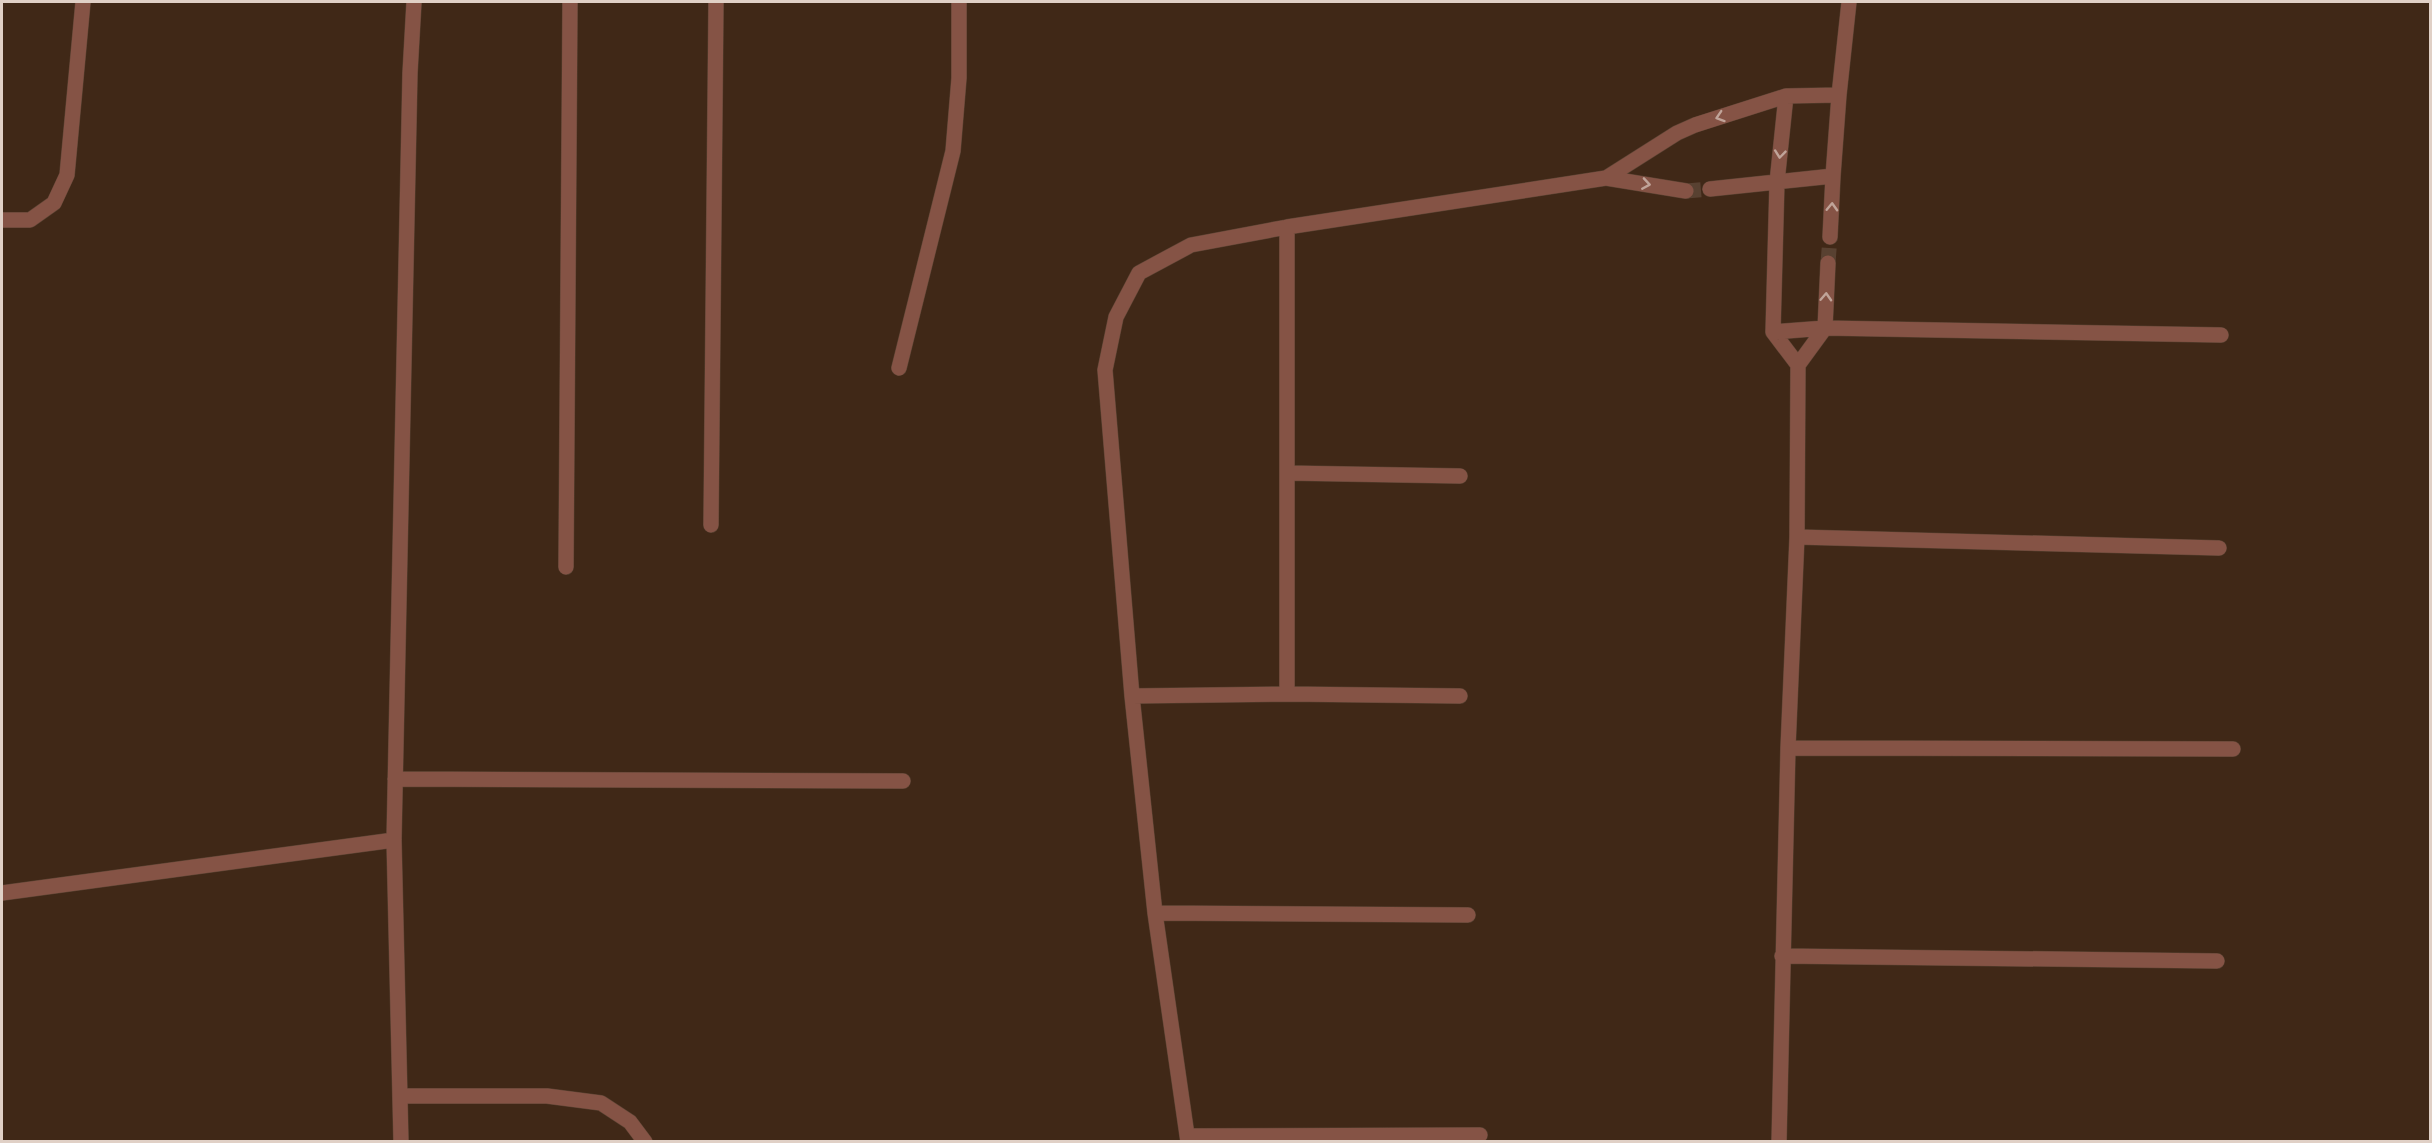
<svg xmlns="http://www.w3.org/2000/svg" width="2432" height="1143" viewBox="0 0 2432 1143" font-family="Mulish,sans-serif">
	<style>
		.lines { fill: none; stroke-linecap: round; stroke-linejoin: round }
		.minor-tunnel { stroke: #584131; stroke-width: 15; stroke-dasharray: 15 8; stroke-linecap: butt }
		.service-casing { stroke: #5a4333; stroke-width: 16 }
		.minor-casing { stroke: #5a4333; stroke-width: 16 }
		.service { stroke: #855345; stroke-width: 15 }
		.minor { stroke: #855345; stroke-width: 15 }
		.oneway { stroke: #c0a499 }
	</style>
	<rect width="100%" height="100%" fill="#402817"/>
	<g class="lines">
		<!-- minor-tunnel -->
		<path class="minor-tunnel" d="M1686,191l24,-2
			M1828,263l2,-26"/>
		<!-- service casing -->
		<g class="service-casing">
			<path id="service" d="M2,220h28l24,-17 13,-28 16,-173"/>
		</g>
		<!-- minor casing -->
		<g class="minor-casing">
			<path id="minor" d="M1786,96l-9,86 -4,150 25,33
				M1606,178l71,-45 18,-8 91,-29 53,-1
				M1710,189l123,-13 6,-81 10,-93
				M1287,227v467
				M1830,237l3,-61
				M1773,332l52,-4 396,7
				M899,368l54,-217 6,-73v-76
				M1287,473l173,3
				M711,525l5,-523
				M1797,537l422,11
				M566,567l4,-565
				M1132,696l155,-2 173,2
				M1788,748l445,1
				M395,779l508,2
				M2,893l392,-53
				M1155,913l313,2
				M1782,956l435,5
				M400,1096h147l54,7 29,19 15,20
				M1188,1136l292,-1
				M401,1142l-7,-302 16,-767 4,-71
				M1188,1142l-33,-229 -23,-217 -27,-326 11,-53 23,-44 52,-28 96,-18 319,-49 80,13
				M1779,1142l9,-394 9,-211 1,-172 27,-37 3,-65"/>
		</g>
		<!-- service -->
		<use href="#service" class="service"/>
		<!-- minor -->
		<use href="#minor" class="minor"/>
	</g>
	<!-- one-way arrows -->
	<defs><path id="oneway-chevron" d="M-2-3.5L2.5 0L-2 3.5" fill="none" stroke-width="1.6" stroke-linecap="round" stroke-linejoin="round" transform="scale(1.5)"/></defs>
	<g class="oneway">
		<use href="#oneway-chevron" transform="translate(1720 117) rotate(162)"/>
		<use href="#oneway-chevron" transform="translate(1780 154) rotate(96)"/>
		<use href="#oneway-chevron" transform="translate(1646 184) rotate(9)"/>
		<use href="#oneway-chevron" transform="translate(1832 207) rotate(-88)"/>
		<use href="#oneway-chevron" transform="translate(1826 297) rotate(-87)"/>
	</g>
	<!-- border -->
	<rect width="2432" height="1143" fill="none" stroke="#e0d0c6" stroke-width="6"/>
</svg>
